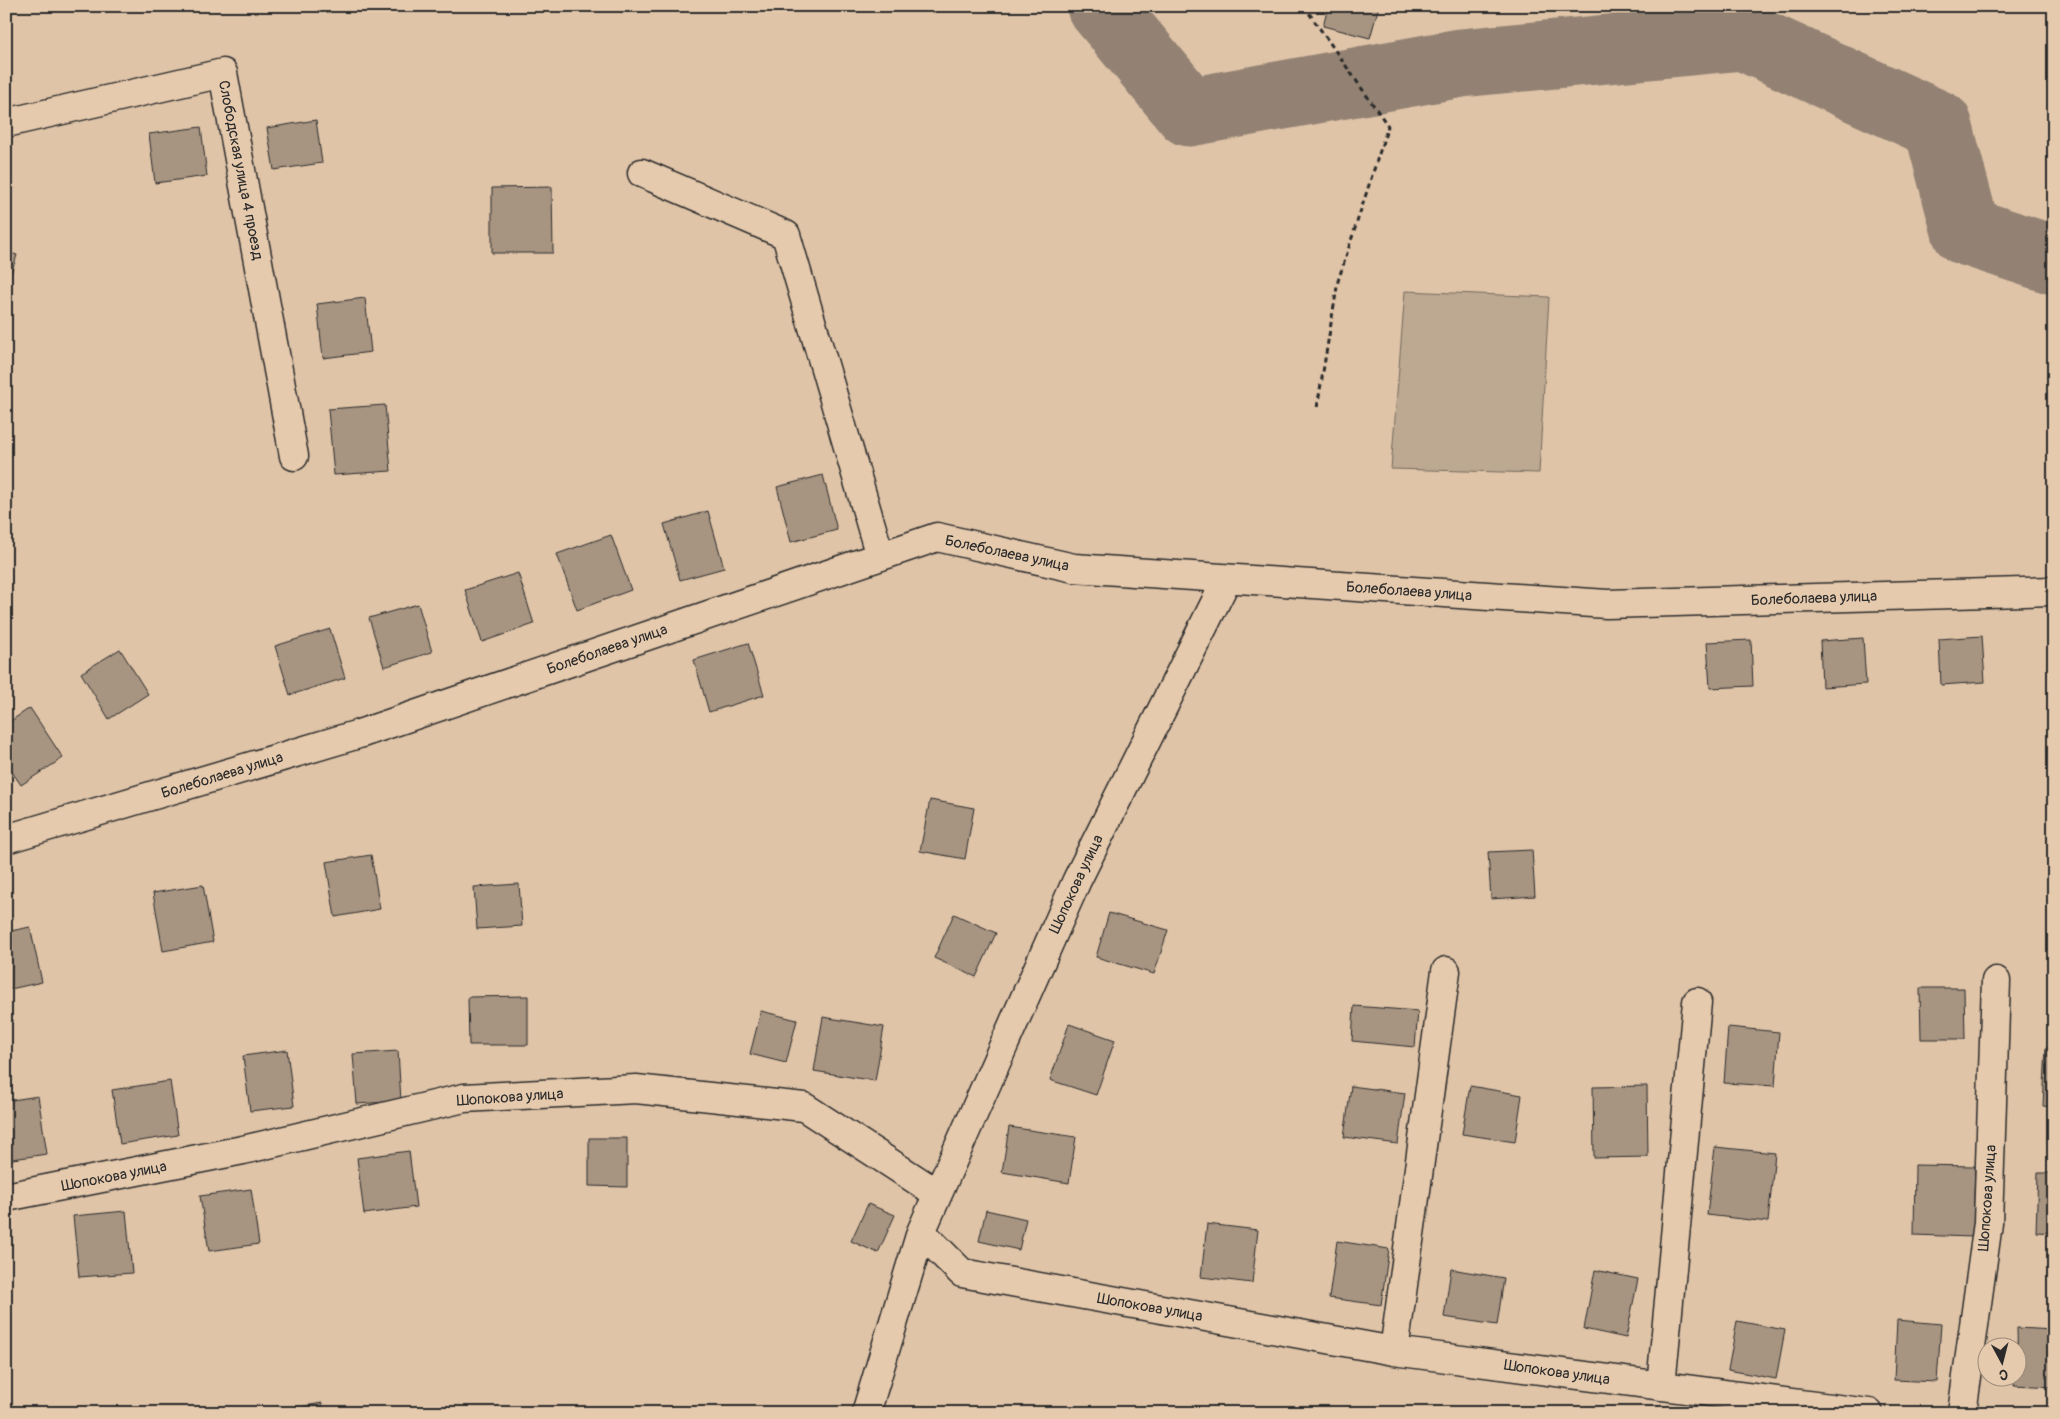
<svg xmlns="http://www.w3.org/2000/svg" width="2060" height="1419" viewBox="0 0 2060 1419" font-family="Pangolin,sans-serif">
	<style>
		.green { fill: #bda891; stroke: #746a5e }
		.lines { fill: none; stroke-linecap: round; stroke-linejoin: round }
		.river { stroke: #938273; stroke-width: 69 }
		.building { fill: #a79481; stroke: #2b2b2b }
		.minor-casing { stroke: #2b2b2b; stroke-width: 31 }
		.path { stroke: #2b2b2b; stroke-width: 3; stroke-dasharray: 5 4; stroke-linecap: butt }
		.minor { stroke: #e6caad; stroke-width: 28 }
		.labels { text-anchor: middle; stroke-width: 5; stroke-linejoin: round; paint-order: stroke }
		.street-label { font-size: 15px; fill: #2b2b2b; stroke: #e6caad }
	</style>
	<rect width="100%" height="100%" fill="#dfc4a8"/>
	<filter id="ink" filterUnits="userSpaceOnUse"><feTurbulence type="fractalNoise" baseFrequency=".02" numOctaves="2"/><feDisplacementMap in="SourceGraphic" scale="10" xChannelSelector="R" yChannelSelector="G"/><feConvolveMatrix kernelMatrix="1 2 1 2 8 2 1 2 1" color-interpolation-filters="sRGB"/></filter>
	<g filter="url(#ink)">
		<!-- green -->
		<path class="green" d="M1405,291l144,6 -10,176 -148,-4z"/>
		<g class="lines">
			<!-- river -->
			<path class="river" d="M1101,6l88,106 272,-49 282,-27 195,89 28,106 88,29"/>
		</g>
		<!-- building -->
		<path class="building" d="M1328,6h51l-9,32 -47,-12z
			M316,120l6,43 -48,7 -7,-42z
			M201,127l6,49 -52,7 -6,-49z
			M552,187l1,66h-61v-65z
			M6,252l11,3 -11,35z
			M365,298l6,54 -48,6 -6,-54z
			M385,405l6,66 -57,4 -6,-66z
			M823,475l14,55 -46,12 -14,-55z
			M708,511l16,57 -44,12 -16,-56z
			M611,535l20,55 -54,20 -20,-56z
			M518,573l16,51 -52,18 -17,-52z
			M418,604l14,48 -48,15 -15,-49z
			M330,629l15,49 -55,17 -15,-49z
			M1982,636l3,46 -44,3 -2,-46z
			M1863,638l3,46 -44,3 -2,-46z
			M1751,640l2,46 -43,2 -3,-46z
			M748,643l16,52 -55,17 -15,-52z
			M120,649l28,45 -39,25 -28,-46z
			M30,708l33,50 -42,27 -15,-22v-39z
			M930,800l44,8 -9,51 -45,-8z
			M1532,850l3,46 -44,3 -3,-47z
			M371,855l9,54 -45,8 -9,-55z
			M519,884l3,42 -45,3 -3,-42z
			M203,885l10,57 -50,9 -10,-58z
			M1109,913l59,17 -14,44 -58,-17z
			M954,914l42,19 -20,44 -42,-19z
			M30,927l12,55 -36,8v-58z
			M1920,988h44l1,51h-44z
			M528,996v49h-59l-1,-48z
			M1354,1006l64,5 -3,36 -63,-6z
			M761,1011l36,9 -11,43 -36,-9z
			M823,1017l61,10 -9,54 -61,-10z
			M1069,1024l46,16 -19,55 -46,-15z
			M1728,1027l51,5 -4,54 -51,-3z
			M2046,1047l8,1v59l-11,-1z
			M287,1050l7,56 -44,5 -7,-55z
			M398,1051l3,50 -44,3 -4,-50z
			M170,1081l8,54 -58,9 -8,-54z
			M1351,1086l54,7 -7,51 -54,-7z
			M1470,1086l52,9 -7,47 -53,-8z
			M1647,1086l1,71 -54,1 -1,-71z
			M38,1096l9,58 -41,6v-59z
			M1009,1127l67,10 -7,46 -67,-11z
			M589,1138h38v49l-38,-1z
			M1715,1147l60,6 -7,69 -61,-7z
			M409,1151l7,56 -52,7 -7,-56z
			M1915,1165l60,1 -2,71 -59,-2z
			M2038,1173h16v60l-18,-1z
			M251,1189l8,55 -50,7 -9,-55z
			M868,1204l27,11 -17,38 -27,-12z
			M986,1210l40,9 -7,31 -40,-9z
			M126,1211l6,62 -53,4 -6,-61z
			M1207,1224l51,6 -6,53 -51,-6z
			M1337,1241l52,8 -8,56 -52,-7z
			M1451,1269l53,9 -7,47 -53,-8z
			M1595,1270l43,9 -12,59 -42,-9z
			M1897,1320l44,4 -4,58 -43,-2z
			M1737,1321l48,9 -9,49 -48,-9z
			M2017,1328l37,2v57l-40,-2v-9h4z
			M322,1403l2,10h-47v-2z"/>
		<g class="lines">
			<!-- minor casing -->
			<g class="minor-casing">
				<path id="minor" d="M6,123l217,-50 71,383
					M642,173l144,62 94,321
					M6,839l353,-105 578,-197 137,31 533,36 447,-13
					M6,1197l237,-47 221,-52 172,-9 168,18 134,87
					M921,1232l41,41 432,78 475,62
					M1394,1351l52,-380
					M1661,1386l36,-384
					M866,1413l55,-181 156,-352 150,-301
					M1962,1413l26,-190 8,-242"/>
			</g>
			<!-- path -->
			<path class="path" d="M1304,6l84,120 -50,155 -21,127"/>
			<!-- minor -->
			<use href="#minor" class="minor"/>
		</g>
	</g>
	<g class="labels">
		<!-- street labels -->
		<g class="street-label">
			<text transform="translate(241 170) rotate(79)" y="5">Слободская улица 4 проезд</text>
			<text transform="translate(1007 553) rotate(12)" y="5">Болеболаева улица</text>
			<text transform="translate(1409 591) rotate(4)" y="5">Болеболаева улица</text>
			<text transform="translate(1814 598) rotate(-2)" y="5">Болеболаева улица</text>
			<text transform="translate(607 649) rotate(-19)" y="5">Болеболаева улица</text>
			<text transform="translate(222 775) rotate(-17)" y="5">Болеболаева улица</text>
			<text transform="translate(1076 884) rotate(-65)" y="5">Шопокова улица</text>
			<text transform="translate(510 1097) rotate(-4)" y="5">Шопокова улица</text>
			<text transform="translate(114 1176) rotate(-11)" y="5">Шопокова улица</text>
			<text transform="translate(1987 1198) rotate(-86)" y="5">Шопокова улица</text>
			<text transform="translate(1150 1307) rotate(10)" y="5">Шопокова улица</text>
			<text transform="translate(1557 1372) rotate(8)" y="5">Шопокова улица</text>
		</g>
	</g>
	<!-- margin -->
	<rect width="2060" height="1419" fill="none" stroke="#e6caad" stroke-width="25"/>
	<rect x="12" y="12" width="2035" height="1394" fill="none" stroke="#2b2b2b" stroke-width="2" filter="url(#ink)"/>
	<!-- north arrow -->
	<g transform="translate(2002 1362) rotate(173)"><circle r="24" fill="#e6caad" stroke="#9b8a79"/>
	<path d="M0-4L9 19L0 12L-9 19Z" fill="#2b2b2b"/>
	<text y="-8" font-size="14" font-weight="bold" text-anchor="middle" fill="#2b2b2b">С</text>
	</g>
</svg>
